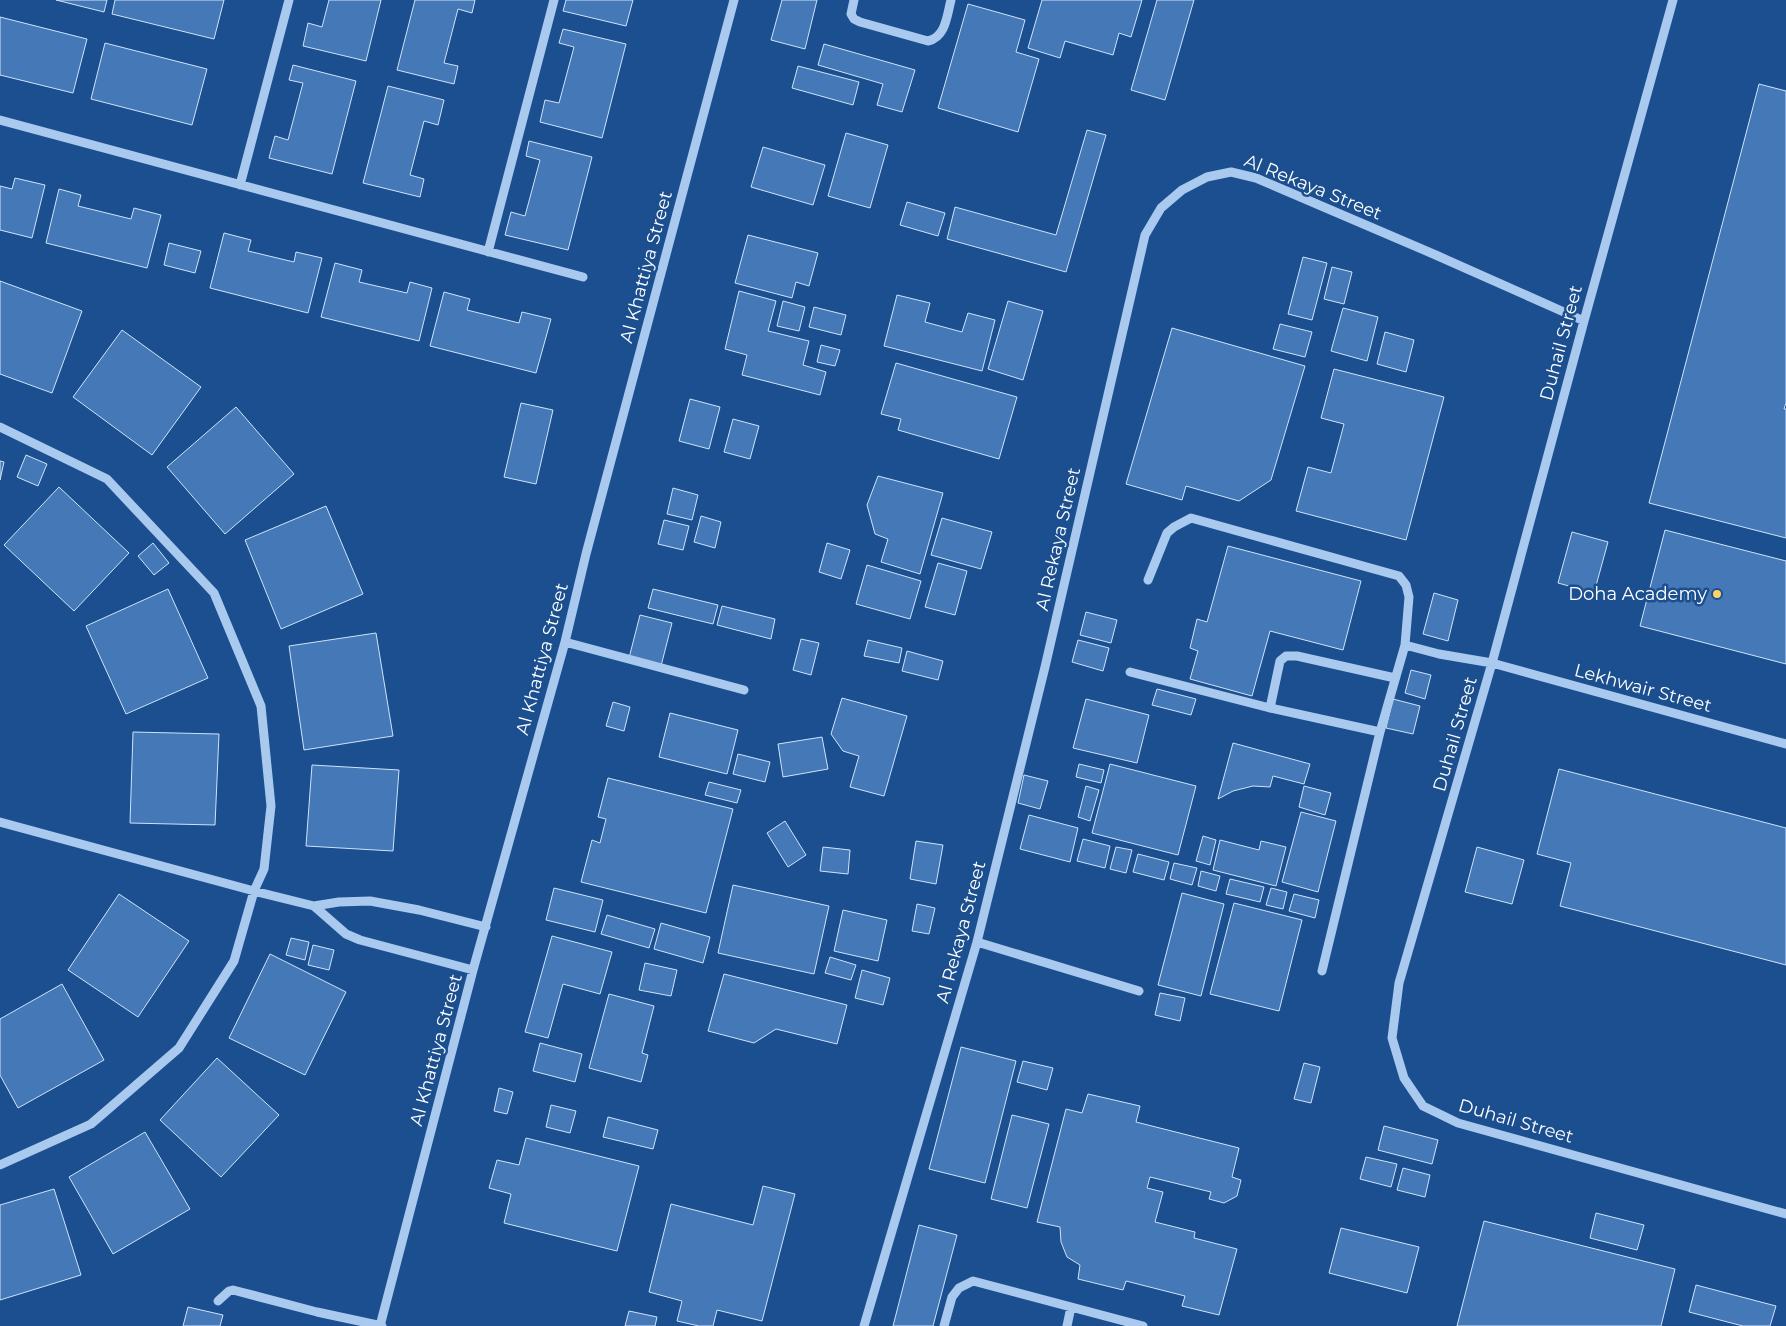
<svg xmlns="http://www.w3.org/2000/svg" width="1786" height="1326" viewBox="0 0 1786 1326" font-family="Montserrat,sans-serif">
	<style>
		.building { fill: #4478b7; stroke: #cfe3fa }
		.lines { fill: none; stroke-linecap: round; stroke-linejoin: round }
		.minor { stroke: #a9c9ee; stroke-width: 9 }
		.poi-dot { fill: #ffd166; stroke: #1b4f8f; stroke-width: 2 }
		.labels { text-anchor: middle; stroke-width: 5; stroke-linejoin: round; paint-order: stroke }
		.street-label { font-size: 18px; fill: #fff; stroke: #1b4f8f }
		.poi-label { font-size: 18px; fill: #fff; stroke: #1b4f8f; text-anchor: end }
	</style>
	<rect width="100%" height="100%" fill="#1b4f8f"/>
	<!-- building -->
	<path class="building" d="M56,0h51l-3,12z
		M115,0h109l-10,39 -102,-25z
		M329,0h52l-15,61 -63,-15 5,-23 14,4z
		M415,0h60l-3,13 -14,-4 -14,54 14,3 -4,18 -57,-14z
		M566,0h67l-7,26 -63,-15z
		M782,0h35l-12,49 -34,-9z
		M1042,0h100l-11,37 -12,-4 -6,22 -48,-14 -5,17 -32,-10z
		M1157,0h37l-29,100 -34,-10z
		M968,4l57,16 -9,32 23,7 -21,73 -80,-24z
		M0,17l87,22 -14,54 -73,-18z
		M563,29l63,15 -24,94 -62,-16 5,-22 14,3 15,-56 -15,-4z
		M105,43l102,26 -15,56 -101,-26z
		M824,44l91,26 -13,42 -25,-7 6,-21 -65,-19z
		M293,65l63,16 -24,93 -63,-16 6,-22 13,4 15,-57 -14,-3z
		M798,66l61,16 -6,23 -61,-17z
		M1759,84l27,7v312l-2,6h2v129l-137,-35z
		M388,86l56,14 -6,25 -14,-4 -14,54 14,4 -4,18 -57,-14z
		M1087,130l19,5 -40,137 -119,-33 8,-32 101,28z
		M846,133l42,12 -18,63 -42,-12z
		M529,141l63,16 -24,93 -63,-15 6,-23 14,4 15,-56 -14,-4z
		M763,147l62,18 -12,40 -62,-18z
		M15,178l30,7 -13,53 -32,-8v-44l12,3z
		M59,189l22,6 -3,11 53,13 3,-11 27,7 -14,53 -101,-25z
		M907,202l38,11 -7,23 -38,-11z
		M224,233l27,7 -3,11 46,11 2,-10 26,6 -14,55 -98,-25z
		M748,235l70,18 -9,33 -13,-4 -4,16 -57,-15z
		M169,243l32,8 -6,22 -31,-8z
		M1303,257l24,6 -15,57 -24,-6z
		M335,263l27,7 -3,12 48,11 3,-11 22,6 -13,53 -98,-24z
		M1332,267l20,5 -8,32 -20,-5z
		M0,281l82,30 -30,82 -52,-19z
		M739,291l37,10 -8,30 41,10 -6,24 23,7 -6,23 -78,-20 5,-20 -22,-6z
		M444,292l26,7 -3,11 52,13 3,-11 29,7 -15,54 -106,-27z
		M897,295l33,8 -5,19 37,10 6,-19 27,7 -13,51 -98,-25z
		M783,301l22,6 -6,24 -22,-5z
		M1008,301l35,10 -20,69 -35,-11z
		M814,307l32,8 -5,20 -32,-8z
		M1343,308l35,9 -11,44 -36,-10z
		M1280,324l32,8 -7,25 -32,-8z
		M1172,328l133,38 -34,114 -32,21 -53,-15 -4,14 -56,-16z
		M122,330l79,57 -49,68 -79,-58z
		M1385,332l29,8 -8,32 -29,-8z
		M821,345l19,5 -5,16 -18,-4z
		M896,363l121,34 -18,62 -101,-29 3,-11 -20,-5z
		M1334,369l110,28 -38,143 -110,-29 12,-44 23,6 13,-49 -23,-6z
		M690,399l30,8 -11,42 -30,-8z
		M521,403l32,7 -17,74 -32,-7z
		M236,407l58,67 -69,60 -58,-67z
		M733,419l26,7 -9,33 -26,-7z
		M26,455l21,9 -9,22 -21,-9z
		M0,461l4,1 -4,18z
		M878,476l65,17 -23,81 -39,-12 7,-23 -13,-5 -8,-29z
		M59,487l70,66 -55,58 -70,-66z
		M673,488l25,7 -6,25 -25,-6z
		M326,506l37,88 -82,35 -36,-89z
		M701,516l20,6 -6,26 -21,-6z
		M942,518l50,14 -11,37 -50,-14z
		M664,520l25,6 -6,24 -25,-6z
		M1665,530l121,31v103l-146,-38z
		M1572,532l36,10 -14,51 -36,-10z
		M153,543l16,20 -15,12 -16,-19z
		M827,543l23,7 -9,29 -22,-7z
		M1228,546l133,35 -18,69 -73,-19 -18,65 -62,-17 8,-28 -8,-3 7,-29 10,3z
		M938,563l29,8 -12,44 -30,-8z
		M867,565l54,16 -11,38 -54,-15z
		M168,589l40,89 -82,36 -40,-88z
		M653,589l65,16 -5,19 -65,-16z
		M1434,593l24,7 -10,41 -25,-7z
		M722,606l53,13 -4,20 -54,-14z
		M1086,612l31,8 -6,23 -31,-8z
		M640,615l32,8 -11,43 -32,-8z
		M376,633l17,103 -89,14 -15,-104z
		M801,639l18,4 -8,32 -18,-5z
		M868,640l34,8 -3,15 -35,-7z
		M1078,640l31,8 -6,23 -31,-9z
		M907,651l36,10 -5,19 -36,-9z
		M1411,670l20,5 -6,24 -20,-6z
		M1157,689l39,10 -5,16 -39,-10z
		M842,698l65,18 -23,80 -34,-9 9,-31 -16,-5 -12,-17z
		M1086,699l63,16 -12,48 -64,-15z
		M1393,699l27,7 -7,28 -27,-6z
		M613,702l17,5 -6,24 -18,-5z
		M670,713l68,17 -11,44 -68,-17z
		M133,732l86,2 -4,91 -85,-2z
		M822,737l6,32 -45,8 -5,-33z
		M1233,743l77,21 -6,20 -31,-8 -3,11 -17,-1 -20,5 -15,8z
		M738,754l32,8 -5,20 -32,-8z
		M1079,764l25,6 -3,13 -25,-6z
		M1110,764l86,22 -18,69 -86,-22z
		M312,765l87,5 -6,81 -87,-5z
		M1559,769l227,59v137l-226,-59 11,-43 -34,-9z
		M1024,775l24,6 -8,28 -22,-6z
		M608,778l125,31 -27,104 -125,-31 11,-42 8,3 6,-24 -8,-2z
		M709,782l32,8 -4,13 -32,-8z
		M1086,786l13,4 -9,31 -12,-4z
		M1304,786l27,7 -6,22 -26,-8z
		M1301,812l35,9 -18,71 -36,-10z
		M1029,815l49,13 -8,34 -50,-13z
		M785,821l21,34 -18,12 -21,-34z
		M1203,836l13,4 -6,25 -14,-4z
		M1083,839l27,7 -5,22 -28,-7z
		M1220,840l39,10 2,-9 25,6 -10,39 -63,-16z
		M916,841l27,4 -7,39 -26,-5z
		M823,847l27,3 -2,24 -28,-3z
		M1116,847l16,3 -6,23 -16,-4z
		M1477,847l47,13 -12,44 -47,-12z
		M1138,854l31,8 -5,18 -31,-8z
		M1174,863l23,5 -5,17 -22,-6z
		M1201,871l19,5 -4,15 -18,-5z
		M1230,879l34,8 -4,15 -34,-8z
		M733,885l96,21 -15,68 -96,-21z
		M554,888l49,12 -8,32 -49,-12z
		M1271,888l16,4 -4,17 -17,-4z
		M1182,893l42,11 -23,92 -43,-11z
		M119,894l70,47 -51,76 -70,-47z
		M1294,894l25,6 -4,18 -26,-7z
		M1234,903l68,17 -23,91 -69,-17z
		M917,904l18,4 -6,26 -17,-3z
		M843,910l44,10 -9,41 -44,-10z
		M607,915l48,14 -6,19 -48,-14z
		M661,923l49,14 -7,26 -49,-14z
		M552,936l60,16 -12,42 -37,-10 -15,54 -23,-6z
		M291,938l18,4 -4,18 -19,-5z
		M313,945l21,5 -5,20 -21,-5z
		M270,954l76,38 -41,83 -76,-37z
		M830,957l26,8 -5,15 -26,-7z
		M645,963l32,7 -6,26 -32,-6z
		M862,970l28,8 -7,27 -28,-7z
		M724,974l123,31 -10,39 -61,-15 -22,14 -46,-12z
		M62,984l42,76 -86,48 -18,-33v-56z
		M1160,993l25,5 -5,23 -25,-6z
		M609,994l45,12 -12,47 6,2 -7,27 -52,-14z
		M540,1043l42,11 -7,28 -42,-11z
		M961,1047l55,14 -31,122 -56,-14z
		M217,1058l62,57 -58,62 -61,-57z
		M1023,1061l30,7 -6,22 -30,-8z
		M1304,1063l16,4 -9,36 -17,-4z
		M499,1088l14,4 -6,22 -13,-3z
		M1088,1094l52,12 -4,16 103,26 -7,29 9,3 -4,16 -13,7 -15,-4 2,-7 -61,-15 -3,11 16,4 -8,30 40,10 -1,6 43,11 -18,66 -37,-9 3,-10 -59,-15 -3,9 -45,-11 2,-14 -13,-8 -6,-15 -1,-15 -23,-5 29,-113 16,4z
		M551,1105l25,6 -6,22 -24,-6z
		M1012,1115l37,9 -22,84 -36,-9z
		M608,1117l50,13 -5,19 -50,-12z
		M1384,1126l54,14 -6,24 -54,-14z
		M145,1132l45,77 -77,45 -44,-77z
		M526,1138l113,28 -22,85 -113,-28 7,-29 -22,-6 8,-28 22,5z
		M1366,1157l31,7 -6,23 -31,-8z
		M1403,1168l27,7 -5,22 -28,-7z
		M763,1186l32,8 -33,127 -45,-11 -4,16h-14l-22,-5 5,-20 -33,-9 22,-88 82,21z
		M54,1189l27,86 -81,25v-95z
		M1596,1213l48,12 -7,25 -47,-12z
		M1484,1221l191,48 -14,57h-204z
		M919,1225l38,10 -24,91h-40z
		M1341,1228l78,19 -12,46 -78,-20z
		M1696,1285l80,21 -6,20h-27l-54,-14z
		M188,1307l35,8 -3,11h-37z
		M629,1311l28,6 -2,9h-30z"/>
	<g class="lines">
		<!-- minor -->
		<path class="minor" d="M854,0l-3,14 3,5 6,3 68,19c18,-4 19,-26 23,-41
			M1673,0l-89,321 -92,342 -93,320 -7,55 12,40 19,28 35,17 328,91
			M0,120l583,157
			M240,185l49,-185
			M488,252l66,-252
			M0,427l107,52 107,114 47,113 10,100 -7,63 -10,22 -20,70 -55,87 -88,76 -91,41
			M1148,580l19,-47 7,-6 17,-9 208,58 7,9 3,12 -4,48 34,9 53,9 294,81
			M565,642l179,48
			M1130,672l140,36
			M1380,732l-110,-24 10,-47 6,-5h11l98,22
			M0,822l254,69 60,15 25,-4 31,-1 49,9 67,17
			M314,906l32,28 14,6 113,30
			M977,942l162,49
			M1322,971l58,-239 25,-87
			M218,1301l11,-10 4,-1 84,22 65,14
			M380,1326l93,-356 92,-328 21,-88 148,-554
			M864,1326l113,-384 68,-275 100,-432 16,-27 21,-18 25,-13 24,-5 25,6 182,78 146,65
			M944,1326l8,-29 7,-9 14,-7 170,45
			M1067,1326l4,-19"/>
	</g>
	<!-- markers -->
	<circle class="poi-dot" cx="1717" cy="594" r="5"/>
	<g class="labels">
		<!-- street labels -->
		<g class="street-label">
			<text transform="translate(1313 187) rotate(22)" y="6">Al Rekaya Street</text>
			<text transform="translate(646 267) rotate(-75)" y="6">Al Khattiya Street</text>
			<text transform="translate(1561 343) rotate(-75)" y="6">Duhail Street</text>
			<text transform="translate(1058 539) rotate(-77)" y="6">Al Rekaya Street</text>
			<text transform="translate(542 659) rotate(-75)" y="6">Al Khattiya Street</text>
			<text transform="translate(1643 688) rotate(15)" y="6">Lekhwair Street</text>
			<text transform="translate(1455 734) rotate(-74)" y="6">Duhail Street</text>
			<text transform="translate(961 932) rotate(-75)" y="6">Al Rekaya Street</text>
			<text transform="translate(436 1050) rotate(-75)" y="6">Al Khattiya Street</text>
			<text transform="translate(1516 1121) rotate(16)" y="6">Duhail Street</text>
		</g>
		<!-- poi labels -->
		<g class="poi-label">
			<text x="1707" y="600">Doha Academy</text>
		</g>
	</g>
</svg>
